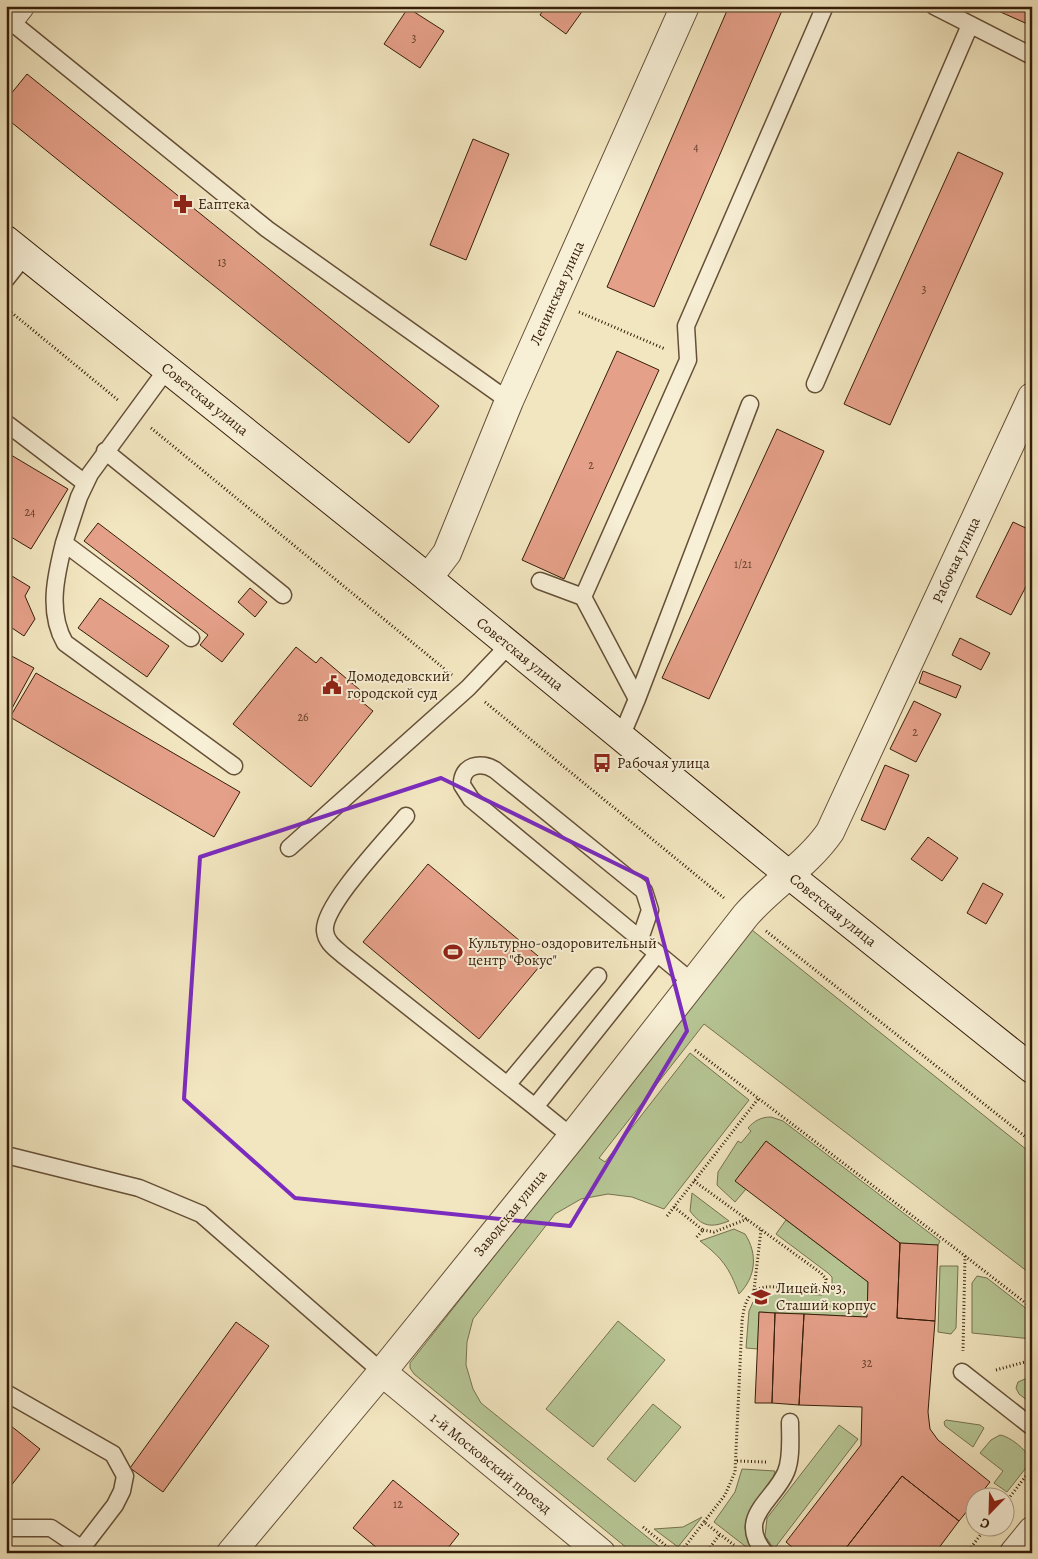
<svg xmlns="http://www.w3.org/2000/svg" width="1038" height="1559" viewBox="0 0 1038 1559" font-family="Alegreya,serif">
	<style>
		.green { fill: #b7c695; stroke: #76724f }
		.building { fill: #e5a089; stroke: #361e09 }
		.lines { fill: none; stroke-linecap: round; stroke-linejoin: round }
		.service-casing { stroke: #655037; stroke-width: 19 }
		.minor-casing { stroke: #655037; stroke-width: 30 }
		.secondary-casing { stroke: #361e09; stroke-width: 30 }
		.path { stroke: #361e09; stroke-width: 3; stroke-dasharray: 1 2.5; stroke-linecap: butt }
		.service { stroke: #f7efd6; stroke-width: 16 }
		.minor { stroke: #f7efd6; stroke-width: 28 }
		.secondary { stroke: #f7efd6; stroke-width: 28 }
		.marked { fill: none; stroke: #7b2cbf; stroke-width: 4; stroke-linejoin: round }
		.labels { text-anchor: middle; stroke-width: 4; stroke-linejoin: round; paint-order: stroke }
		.number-label { font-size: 12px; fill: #623e29 }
		.poi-label { font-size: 15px; fill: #361e09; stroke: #f7efd6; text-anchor: start }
		.street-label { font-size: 15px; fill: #361e09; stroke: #f7efd6 }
	</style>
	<rect width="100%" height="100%" fill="#f2e6c0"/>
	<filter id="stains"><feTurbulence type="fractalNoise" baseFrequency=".004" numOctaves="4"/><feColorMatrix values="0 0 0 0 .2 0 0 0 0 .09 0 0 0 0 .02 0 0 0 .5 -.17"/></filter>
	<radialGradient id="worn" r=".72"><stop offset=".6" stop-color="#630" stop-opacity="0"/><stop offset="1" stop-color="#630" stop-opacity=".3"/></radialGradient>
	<!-- green -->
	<path class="green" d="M752,930l280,224v121l-328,-251 -105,134 6,4 85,-109 59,47 -85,109 -32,-12 -24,-3 -27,5 -26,15 -82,105 -6,23 -1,23 7,24 8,14 186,150h-34l-219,-179 -4,-6v-5z
		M771,1117l12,4 157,120 -2,4 -38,-2 -134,-102 -30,40 10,8 -11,13 -18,-17 1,-13 20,-31 3,2 10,-12 -3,-3c6,-7 13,-11 23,-11z
		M692,1193l37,28c-18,7 -27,6 -39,-10z
		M786,1220l82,62 -1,35 -108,-5 -1,37 -12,-1 3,-37 4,-9 25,-9 44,2 10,-8v-10l-4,-4 -52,-39z
		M734,1229l11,5c13,20 11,43 -6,60 -10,-27 -17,-36 -39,-53z
		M940,1266h18l-2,62 -5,6 -13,-2z
		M977,1276l10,2 45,35v26l-60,-6v-50z
		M618,1321l47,39 -72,87 -47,-38z
		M1032,1376v28l-13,-10 -3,-6 2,-6z
		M653,1404l28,23 -46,55 -28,-23z
		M946,1420l34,5 4,3 -11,19 -28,-21 -1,-4z
		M839,1425l19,14 -84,110 -9,-13 2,-18z
		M1000,1435c9,1 27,15 30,24l-1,5 -22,28 -13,-9 9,-12 -23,-18 11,-13z
		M742,1469l33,2c-7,34 -47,39 -21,82l-40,-31 21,-30z
		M702,1517l-24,30 -24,-18 29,-2z"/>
	<!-- building -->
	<path class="building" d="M546,6h40l-20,28 -26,-19z
		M729,6h55l-130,301 -47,-20z
		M987,6h45v20z
		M408,8l36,23 -24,37 -36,-24z
		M27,74l412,332 -30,37 -403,-325v-18z
		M473,139l36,15 -43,106 -36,-15z
		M958,152l45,21 -113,252 -46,-21z
		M617,351l42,19 -95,209 -42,-19z
		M777,429l47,22 -115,248 -47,-21z
		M6,452l62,37 -37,60 -25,-15z
		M1013,522l19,9v44l-21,40 -35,-18z
		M98,523l146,111 -22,28 -22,-17 8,-10 -124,-94z
		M7,573l23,14 -5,9 10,23 -11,17 -18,-12z
		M250,588l17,14 -12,15 -17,-15z
		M100,598l69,48 -22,31 -69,-49z
		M960,638l30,15 -9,17 -29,-15z
		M296,647l20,16 5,-6 39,33 -5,6 18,15 -62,76 -78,-63z
		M6,653l28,15 -23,42 -5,-2z
		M923,671l38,15 -5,12 -37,-15z
		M36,673l204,119 -26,45 -204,-120z
		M914,701l27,13 -25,48 -26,-13z
		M885,765l24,10 -24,55 -24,-10z
		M928,837l30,21 -16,23 -31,-22z
		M428,864l116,97 -65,78 -116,-97z
		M983,883l20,11 -17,30 -19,-11z
		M766,1141l134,102 -3,75 38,3 -7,91 2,17 8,11 52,42 -11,14h-3v4l-17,21 -57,-45 -60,77h-43l-13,-11 75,-97 1,-38 -63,-2 5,-91 63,3 1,-35 -133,-101z
		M900,1243l38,2 -3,76 -38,-3z
		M759,1312l16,1 -3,90h-17z
		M775,1313l29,1 -5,91 -27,-2z
		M236,1322l33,24 -106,146 -33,-24z
		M6,1422l34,27 -34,43z
		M902,1476l57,45 -24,32h-93z
		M393,1480l66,54 -15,19h-61l-30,-25z"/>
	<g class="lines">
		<!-- service casing -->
		<g class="service-casing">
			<path id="service" d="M934,6l98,50
				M9,20l258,209 242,172
				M6,279l19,-24
				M167,369l-77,105 -11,23 -15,46 127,95
				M815,384l155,-359
				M6,423l79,60
				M105,451l178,144
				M64,543c-8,32 -17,69 1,100l169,123
				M540,581l43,16 54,102 -16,38
				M583,597l105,-237 -2,-34 139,-320
				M637,699l113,-295
				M406,816c-17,21 -84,90 -81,115 1,11 10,17 18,24l192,152
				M289,848l179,-160 41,-43
				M640,939l-169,-140 -9,-14c-1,-20 19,-24 33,-15l149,121 6,19 -10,29 52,43
				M508,1084l90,-108
				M572,1137l-37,-30 122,-153
				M6,1155l133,33 62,26 181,158
				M962,1372l70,55
				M6,1393l107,61 12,22 -3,15 -7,14 -33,43
				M6,1528h45l37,25
				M765,1553c-30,-36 9,-52 21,-81 6,-14 4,-35 4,-50"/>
		</g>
		<!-- minor casing -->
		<g class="minor-casing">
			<path id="minor" d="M6,17l3,3 11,-14
				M428,578l19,-25 62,-152 176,-395
				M382,1372l219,181
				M231,1553l151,-181 190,-235 174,-222c26,-30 61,-50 84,-83l202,-435
				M1014,1553l18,-22"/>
		</g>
		<!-- secondary casing -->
		<g class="secondary-casing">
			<path id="secondary" d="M6,240l422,338 360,296 244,195"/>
		</g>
		<!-- path -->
		<path class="path" d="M6,308l112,92
			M579,312l86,37
			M151,428l301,247
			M485,702l239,196
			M766,931l266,211
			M695,1050l270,206 -2,95
			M694,1181l127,92 5,6 -1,7 -6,4c-36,4 -72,-23 -77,32l-7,150 -10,23 -21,27 30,23
			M674,1207l29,23 -8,9
			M667,1216l91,-117
			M703,1230l11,2 33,-13
			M965,1256l67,52
			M754,1290l7,-60
			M996,1370l36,-10
			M737,1461l29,1
			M1006,1502l26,-34
			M643,1527l32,26
			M680,1553l24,-31
			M706,1553l14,-19
			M967,1553l20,-27"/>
		<!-- service -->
		<use href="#service" class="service"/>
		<!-- minor -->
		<use href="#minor" class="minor"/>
		<!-- secondary -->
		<use href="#secondary" class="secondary"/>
	</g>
	<!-- marked area -->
	<path class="marked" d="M441,778l206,101 40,152 -117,195 -275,-28 -111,-99 16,-242z"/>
	<!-- icons -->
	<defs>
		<g id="pharmacy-bare" transform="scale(1.5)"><path d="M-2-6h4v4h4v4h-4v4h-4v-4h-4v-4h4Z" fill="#8f2418" stroke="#f7efd6" stroke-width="2.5" paint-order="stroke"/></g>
		<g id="civic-bare" transform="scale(1.5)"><path d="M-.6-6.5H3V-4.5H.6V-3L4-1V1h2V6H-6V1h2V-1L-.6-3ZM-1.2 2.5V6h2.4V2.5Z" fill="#8f2418" stroke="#f7efd6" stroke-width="2.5" paint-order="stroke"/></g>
		<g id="bus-bare" transform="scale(1.5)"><path d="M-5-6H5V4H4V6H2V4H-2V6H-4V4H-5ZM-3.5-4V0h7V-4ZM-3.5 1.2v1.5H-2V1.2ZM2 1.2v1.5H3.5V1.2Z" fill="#8f2418" stroke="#f7efd6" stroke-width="2.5" paint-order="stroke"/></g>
		<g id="stadium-bare" transform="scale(1.5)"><path d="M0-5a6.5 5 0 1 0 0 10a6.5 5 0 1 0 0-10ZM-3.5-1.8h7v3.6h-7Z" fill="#8f2418" stroke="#f7efd6" stroke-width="2.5" paint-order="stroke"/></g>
		<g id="school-bare" transform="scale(1.5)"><path d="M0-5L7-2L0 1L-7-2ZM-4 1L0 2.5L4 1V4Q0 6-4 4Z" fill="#8f2418" stroke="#f7efd6" stroke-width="2.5" paint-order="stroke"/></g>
	</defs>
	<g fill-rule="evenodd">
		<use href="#pharmacy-bare" x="183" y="204"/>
		<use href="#civic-bare" x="332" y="685"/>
		<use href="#bus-bare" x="602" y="763"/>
		<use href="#stadium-bare" x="453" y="952"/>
		<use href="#school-bare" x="761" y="1297"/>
	</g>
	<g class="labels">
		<!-- number labels -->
		<g class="number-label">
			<text x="414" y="42">3</text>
			<text x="696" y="151">4</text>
			<text x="222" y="266">13</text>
			<text x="924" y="293">3</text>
			<text x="591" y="469">2</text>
			<text x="30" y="516">24</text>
			<text x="743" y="568">1/21</text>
			<text x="303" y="721">26</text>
			<text x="915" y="736">2</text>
			<text x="867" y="1367">32</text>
			<text x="398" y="1508">12</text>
		</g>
		<!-- poi labels -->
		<g class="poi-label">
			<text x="198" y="209">Еаптека</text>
			<text x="347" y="681">Домодедовский<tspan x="347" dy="17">городской суд</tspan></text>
			<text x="617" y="768">Рабочая улица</text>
			<text x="468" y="948">Культурно-оздоровительный<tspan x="468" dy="17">центр "Фокус"</tspan></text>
			<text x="776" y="1293">Лицей №3,<tspan x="776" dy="17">Сташий корпус</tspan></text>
		</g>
		<!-- street labels -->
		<g class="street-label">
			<text transform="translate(557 293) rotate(-66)" y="5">Ленинская улица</text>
			<text transform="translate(205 399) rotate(39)" y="5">Советская улица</text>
			<text transform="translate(956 560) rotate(-65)" y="5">Рабочая улица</text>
			<text transform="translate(520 654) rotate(39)" y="5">Советская улица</text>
			<text transform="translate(833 910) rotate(39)" y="5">Советская улица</text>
			<text transform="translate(510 1213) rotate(-51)" y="5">Заводская улица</text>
			<text transform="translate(491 1463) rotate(39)" y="5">1-й Московский проезд</text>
		</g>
	</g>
	<!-- margin -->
	<rect width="1038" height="1559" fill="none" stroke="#f2e6c0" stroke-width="25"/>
	<rect x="8" y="8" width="1023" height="1544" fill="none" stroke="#361e09" stroke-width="2.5"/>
	<rect x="12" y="12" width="1013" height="1534" fill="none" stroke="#361e09"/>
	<!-- north arrow -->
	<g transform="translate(990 1512) rotate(203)"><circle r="24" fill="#f7efd6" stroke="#aa9b84"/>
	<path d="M0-4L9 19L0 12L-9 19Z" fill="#8f2418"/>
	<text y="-8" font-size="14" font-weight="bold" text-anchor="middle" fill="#361e09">С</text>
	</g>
	<rect width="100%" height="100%" filter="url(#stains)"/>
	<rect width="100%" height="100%" fill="url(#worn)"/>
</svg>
